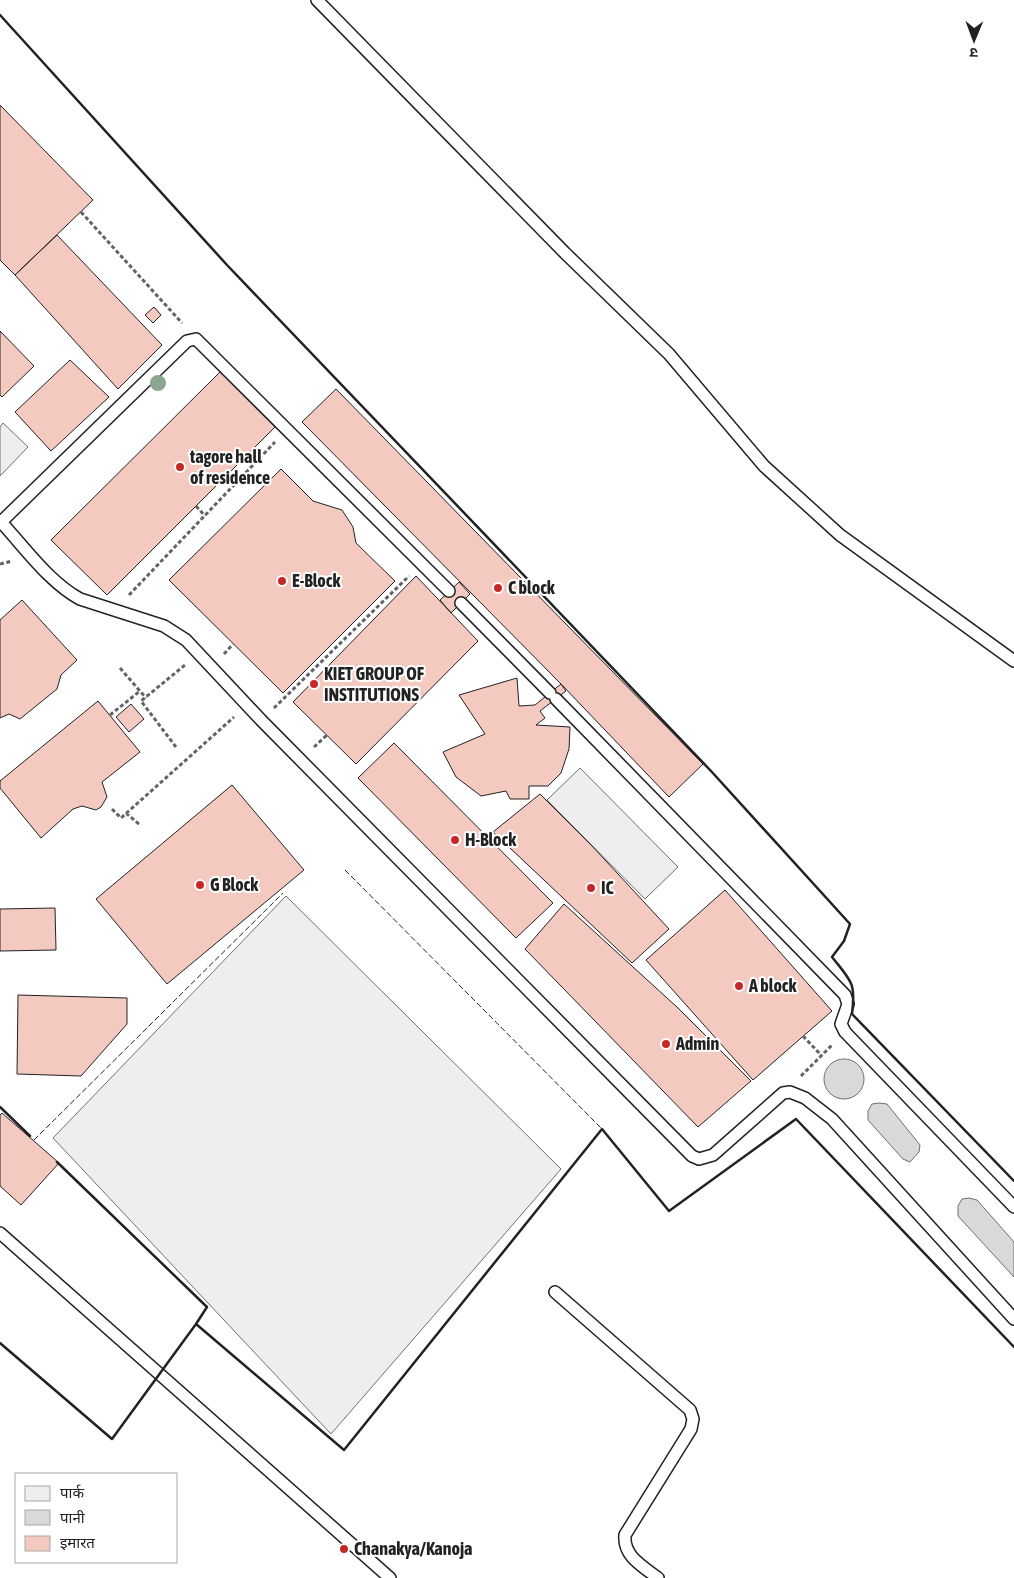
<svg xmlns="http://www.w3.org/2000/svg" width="1014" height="1578" viewBox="0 0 1014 1578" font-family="'Asap Condensed','Noto Sans Devanagari',sans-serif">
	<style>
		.green { fill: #eee; stroke: #6f6f6f }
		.water { fill: #d9d9d9; stroke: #6f6f6f }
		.building { fill: #f3c9c0; stroke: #222 }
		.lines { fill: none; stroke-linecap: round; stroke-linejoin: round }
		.service-casing { stroke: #222; stroke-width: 14 }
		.path { stroke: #646464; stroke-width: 3; stroke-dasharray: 4 2.5; stroke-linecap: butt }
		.service { stroke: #fff; stroke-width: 11 }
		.fence { stroke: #222; stroke-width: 1; stroke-dasharray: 6 2.5; stroke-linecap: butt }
		.wall { stroke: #222; stroke-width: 2.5 }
		.tree { fill: #8da692 }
		.poi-dot { fill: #c62828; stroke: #fff; stroke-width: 2 }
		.labels { text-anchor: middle; stroke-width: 4; stroke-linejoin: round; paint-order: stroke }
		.poi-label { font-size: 18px; font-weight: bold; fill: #222; stroke: #fff; text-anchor: start }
	</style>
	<rect width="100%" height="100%" fill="#fff"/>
	<!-- green -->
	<path class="green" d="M3,423l25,24 -28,29v-49z
		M580,768l98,99 -33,32 -98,-99z
		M286,896l275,273 -230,265 -278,-296z"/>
	<!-- water -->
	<path class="water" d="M824 1079a20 20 0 1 1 40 0a20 20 0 1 1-40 0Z
		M879,1103l8,1 33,41 -1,7 -9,10 -7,-3 -35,-39v-9l4,-7z
		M969,1198l8,2 37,42v35l-56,-61v-10l4,-7z"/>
	<!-- building -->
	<path class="building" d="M0,105l93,95 -78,75 -15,-15z
		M57,235l105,110 -44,44 -103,-114z
		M154,307l7,8 -8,8 -8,-8z
		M0,331l34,35 -32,31 -2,-2z
		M70,360l39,37 -58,54 -36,-39z
		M220,372l55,55 -168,168 -56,-55z
		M336,389l367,375 -34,33 -108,-113 -259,-262z
		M281,469l32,32 29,9 11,17 3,16 39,38 -112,112 -114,-113z
		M416,576l62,65 -122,123 -63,-62z
		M459,582l11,12 -19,19 -11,-13z
		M22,600l55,60 -16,15 -4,14 -37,30 -11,-5 -9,4v-98z
		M517,678l2,28 16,-1 26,-21 5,7 -26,20 5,7 -9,7 34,2 -1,22 -8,24 -13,13h-19v13h-19l-4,-8 -25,5 -25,-19 -13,-25 42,-18 -26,-39z
		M98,701l42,51 -38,30 5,15 -6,10 -5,3 -14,-4 -9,3 -32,29 -41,-50v-7z
		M131,704l13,15 -15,13 -13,-15z
		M394,743l159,160 -37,35 -158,-160z
		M232,785l72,85 -137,114 -71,-85z
		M540,794l53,53 76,82 -37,34 -139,-131z
		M725,890l107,121 -79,69 -107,-120z
		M564,904l114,104 73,73 -53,46 -173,-178z
		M55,908l1,42 -56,1v-42z
		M18,995l109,3v26l-46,52 -64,-2z
		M2,1113l57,50 -38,42 -21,-19v-71z"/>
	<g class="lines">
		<!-- service casing -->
		<g class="service-casing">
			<path id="service" d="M317,0l248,253 104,101 95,112 76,69 174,126
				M1,522c24,26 48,60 79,77l84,27 22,14 75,80 431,436 7,3 14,-4 70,-62 7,-1 15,6 27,21 182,200
				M0,523l187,-182 9,-2 253,252
				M461,603l89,90
				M556,699l289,296 3,9 -7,20 4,8 169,175
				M0,1233l390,345
				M555,1292l135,118 3,9 -2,10 -66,106c-2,21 17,31 33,43"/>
		</g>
		<!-- path -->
		<path class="path" d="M81,212l101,111
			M196,506l9,10
			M0,564l12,-3
			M129,595l146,-153
			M224,654l9,-10
			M120,668l26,30
			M274,708l135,-132
			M110,715l30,-24
			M176,747l-35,-46 44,-36
			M314,747l13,-12
			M112,809l9,9 113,-101
			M126,813l14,12
			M803,1036l18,19
			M801,1076l31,-31"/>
		<!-- service -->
		<use href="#service" class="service"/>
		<!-- fence -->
		<path class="fence" d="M345,870l257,259
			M34,1140l249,-247"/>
		<!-- wall -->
		<path class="wall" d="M0,15l227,250 484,506 139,153 -6,17 -12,16c19,24 24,25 20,57l162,167
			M0,1107l30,29
			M57,1162l150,145 -11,17 148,126 258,-321 67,82 127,-92 218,228
			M0,1343l112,96 84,-115"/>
	</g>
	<!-- trees -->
	<circle class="tree" cx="158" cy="383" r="8"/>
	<!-- markers -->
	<g class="poi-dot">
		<circle cx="180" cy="467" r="5"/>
		<circle cx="282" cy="581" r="5"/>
		<circle cx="498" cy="588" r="5"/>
		<circle cx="314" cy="684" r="5"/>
		<circle cx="455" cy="840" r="5"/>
		<circle cx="200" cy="885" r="5"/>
		<circle cx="591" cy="888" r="5"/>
		<circle cx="739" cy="986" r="5"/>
		<circle cx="666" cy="1044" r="5"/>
		<circle cx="344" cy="1549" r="5"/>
	</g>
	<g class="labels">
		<!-- poi labels -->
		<g class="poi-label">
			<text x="190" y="463">tagore hall<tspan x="190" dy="21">of residence</tspan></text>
			<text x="292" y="587">E-Block</text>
			<text x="508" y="594">C block</text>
			<text x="324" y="680">KIET GROUP OF<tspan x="324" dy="21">INSTITUTIONS</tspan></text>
			<text x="465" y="846">H-Block</text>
			<text x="210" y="891">G Block</text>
			<text x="601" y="894">IC</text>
			<text x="749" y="992">A block</text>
			<text x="676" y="1050">Admin</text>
			<text x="354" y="1555">Chanakya/Kanoja</text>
		</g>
	</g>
	<!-- legend -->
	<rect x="15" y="1473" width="162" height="90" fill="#ffffff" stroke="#a7a7a7"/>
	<rect x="25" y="1486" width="25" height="15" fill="#eeeeee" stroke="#a7a7a7"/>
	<text x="60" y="1498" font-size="15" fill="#222222">पार्क</text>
	<rect x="25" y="1510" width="25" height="15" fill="#d9d9d9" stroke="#a7a7a7"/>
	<text x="60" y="1523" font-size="15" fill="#222222">पानी</text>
	<rect x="25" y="1536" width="25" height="15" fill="#f3c9c0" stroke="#a7a7a7"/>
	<text x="60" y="1548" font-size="15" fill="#222222">इमारत</text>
	<!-- north arrow -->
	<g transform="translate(974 40) rotate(181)" stroke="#ffffff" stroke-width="4" paint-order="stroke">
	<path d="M0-4L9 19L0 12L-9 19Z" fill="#222222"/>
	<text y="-8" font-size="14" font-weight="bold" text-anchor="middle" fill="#222222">उ</text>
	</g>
</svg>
